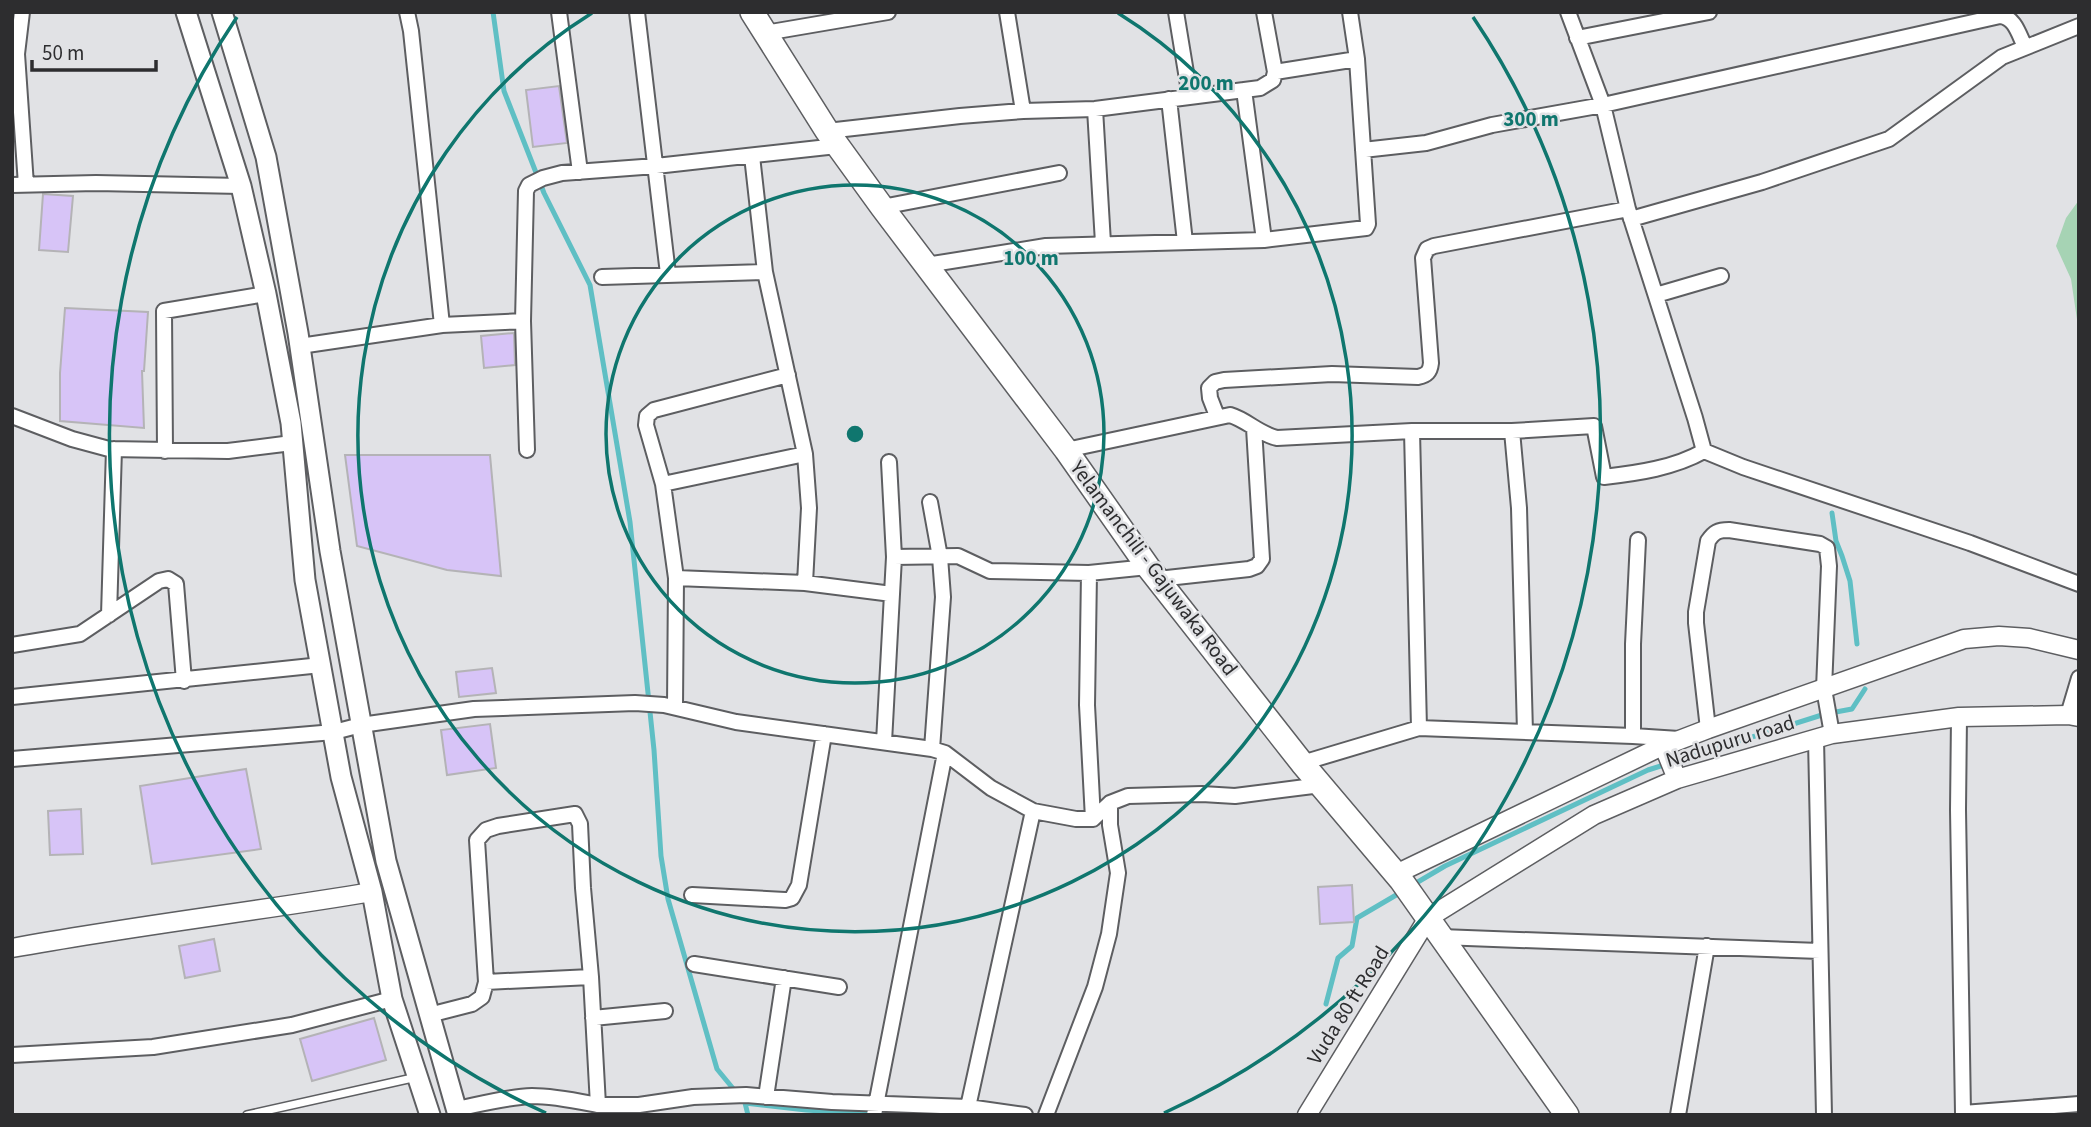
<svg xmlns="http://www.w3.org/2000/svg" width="2091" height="1127" viewBox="0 0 2091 1127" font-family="'Source Sans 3',sans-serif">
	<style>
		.green { fill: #a6d3b4 }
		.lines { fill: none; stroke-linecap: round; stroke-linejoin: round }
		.stream { stroke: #5fbfc4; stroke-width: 5 }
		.building { fill: #d7c4f7; stroke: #b4b3b6; stroke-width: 2 }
		.service-casing { stroke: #5d5e61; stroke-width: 10 }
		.minor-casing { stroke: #5d5e61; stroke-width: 18 }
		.tertiary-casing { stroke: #5d5e61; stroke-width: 21 }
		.secondary-casing { stroke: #5d5e61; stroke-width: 23 }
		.primary-casing { stroke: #5d5e61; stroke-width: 26 }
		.service { stroke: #fff; stroke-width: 7 }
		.minor { stroke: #fff; stroke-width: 14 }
		.tertiary { stroke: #fff; stroke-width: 18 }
		.secondary { stroke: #fff; stroke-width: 19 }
		.primary { stroke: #fff; stroke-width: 23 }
		.ring { fill: none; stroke: #0f766e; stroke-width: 3.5 }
		.labels { text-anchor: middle; stroke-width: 5; stroke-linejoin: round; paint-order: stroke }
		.street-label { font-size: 21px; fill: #2d2d2f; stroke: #e1e2e5 }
		.centre { fill: #0f766e; stroke: #e1e2e5; stroke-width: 3.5 }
		.ring-label { font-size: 21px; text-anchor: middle; font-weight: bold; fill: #0f766e; stroke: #e1e2e5; stroke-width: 5; stroke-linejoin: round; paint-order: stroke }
	</style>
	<rect width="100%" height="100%" fill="#e1e2e5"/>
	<!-- green -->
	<path class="green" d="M2079,200v133l-8,-54 -15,-33 10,-28z"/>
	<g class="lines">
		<!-- stream -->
		<path class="stream" d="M493,12l11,79 40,102 46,92 40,237 24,228 7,106 7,43 49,170 28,34 3,12
			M1832,513l4,28 6,15 8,25 7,63
			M1411,886l34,-20 203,-96 177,-56 27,-5 13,-20
			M1326,1004l12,-46 14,-12 5,-28 46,-27
			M745,1103l61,7 76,5"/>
	</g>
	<!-- building -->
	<path class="building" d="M559,86l8,57 -34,4 -7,-57z
		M43,194l30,2 -5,56 -29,-2z
		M65,308l83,4 -4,59h-2l2,57 -84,-7v-48z
		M514,333l1,32 -31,3 -3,-32z
		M345,455h145l11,121 -54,-6 -90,-24z
		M492,668l4,25 -37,4 -3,-25z
		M490,724l6,44 -49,7 -6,-45z
		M246,769l15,80 -109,15 -12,-78z
		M81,809l2,45 -33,1 -2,-44z
		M1352,885l2,37 -34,2 -2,-37z
		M214,939l6,32 -35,7 -6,-32z
		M374,1018l12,42 -74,21 -12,-42z"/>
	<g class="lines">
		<!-- service casing -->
		<g class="service-casing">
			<path id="service" d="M247,1115l170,-38"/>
		</g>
		<!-- minor casing -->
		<g class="minor-casing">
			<path id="minor" d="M22,12l-5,42 9,131
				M559,12l21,160
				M637,12l31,262
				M1007,12l16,99
				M1176,12l14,85
				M1568,12l35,93 25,104 67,209 9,33 39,16 227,76 109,41
				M765,33l123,-21
				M1577,38l132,-26
				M1275,72l82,-13
				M1244,90l20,150
				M1169,99l16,143
				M1095,109l8,134
				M827,131l133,-15 63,-5 72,-2 165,-21 13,-8 2,-8 -11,-60
				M1363,150l63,-7 66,-18 111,-20 397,-89c15,1 19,19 25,31
				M752,156l13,116 40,182 4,54 -4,75
				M12,185l84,-2 145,3
				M882,207l177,-34
				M1631,219l131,-37 127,-43 113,-82 77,-31
				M926,265l120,-19 218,-6 102,-12 2,-4 -11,-165 -7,-47
				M602,277l163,-5
				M1656,295l65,-19
				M442,325l81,-4
				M300,346l142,-21 -31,-294 -4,-19
				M12,416l60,23 37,10 119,2 64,-8
				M1217,416l-7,-18 -1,-10 6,-6 9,-2 108,-6 86,3c9,-2 12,-5 13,-14l-8,-105 4,-9 7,-3 194,-37
				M1412,431l7,297
				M1512,431l7,77 6,224
				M527,450l-4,-129 3,-130 3,-6 14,-7 19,-5 94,-7 181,-20
				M1066,450l164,-35c17,5 29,19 47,23l135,-7h100l82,-5 10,51c34,-4 70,-9 100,-26
				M165,451l-1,-140 102,-17
				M663,484l142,-30
				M930,502l10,55 3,40 -11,152
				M1638,540l-5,104v92l46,3
				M894,557l64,-1 32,15 99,2 59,-6
				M1089,573l-2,132 6,114
				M676,578l129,5 87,11
				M1158,579l91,-10 8,-3 5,-7 -8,-131
				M109,615l5,-166
				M12,645l68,-11 79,-53 9,-2 8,5 8,97
				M12,697l309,-32
				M675,707l1,-129 -13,-94 -17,-59 1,-9 7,-6 134,-35
				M2068,715l11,-37
				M1959,717l-1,93 5,303 116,-9
				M1708,729l-12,-106v-11l12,-71c6,-9 10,-11 21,-11l91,14 7,4 2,18 -5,123 8,45
				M1816,739l8,376
				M884,742l10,-185 -5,-95
				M12,759l322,-27 27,-7 113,-16 161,-6 29,2 72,17 196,27 13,4 46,35 42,23 43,8h17l17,-16 18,-7 74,-2 33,2 86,-11
				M1302,763l117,-35 214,8
				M692,895l93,5 7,-2 7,-13 25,-151
				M1441,937l379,14
				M694,964l145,23
				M486,982l105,-5
				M429,1015l43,-11 10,-7 4,-15 -9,-142 9,-10 12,-4 77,-12 5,10 3,64 8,89 7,128h41l54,-8 53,-2 86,7 136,5 57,8
				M593,1018l72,-7
				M12,1055l141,-8 139,-22 100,-26
				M766,1097l18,-119
				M968,1107l65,-296
				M456,1109c25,-5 51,-12 76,-13 22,0 45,5 66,9
				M874,1115l71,-362
				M1046,1115l49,-128 14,-53 9,-61 -8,-48v-22
				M1678,1115l29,-169"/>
		</g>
		<!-- tertiary casing -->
		<g class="tertiary-casing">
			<path id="tertiary" d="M1664,747l13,32
				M1396,874l260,-125 52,-20 256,-90 35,-3 30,2 50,12
				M12,948c120,-22 240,-36 360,-56
				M1307,1115l121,-197 166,-103 83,-36 155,-45 127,-17 109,-2 11,2"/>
		</g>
		<!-- secondary casing -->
		<g class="secondary-casing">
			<path id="secondary" d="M186,12l55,174 25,108 25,129 14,157 36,197 31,115 20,107 38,116
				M222,12l44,145 32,176 32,218 56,310 72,254"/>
		</g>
		<!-- primary casing -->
		<g class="primary-casing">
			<path id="primary" d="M752,12l75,119 55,76 184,243 82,117 154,196 99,117 166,235"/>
		</g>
		<!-- service -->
		<use href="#service" class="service"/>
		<!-- minor -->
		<use href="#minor" class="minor"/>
		<!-- tertiary -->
		<use href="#tertiary" class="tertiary"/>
		<!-- secondary -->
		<use href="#secondary" class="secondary"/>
		<!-- primary -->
		<use href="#primary" class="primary"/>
	</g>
	<!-- distance rings -->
	<g class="ring">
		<circle cx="855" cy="434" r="249"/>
		<path d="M1118 13A497 497 0 1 1 592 13"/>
		<path d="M546 1113A746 746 0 0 1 237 17M1473 17A746 746 0 0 1 1164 1113"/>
	</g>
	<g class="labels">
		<!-- street labels -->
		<g class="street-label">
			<text transform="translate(1154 568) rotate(53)" y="7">Yelamanchili - Gajuwaka Road</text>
			<text transform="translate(1730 741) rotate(-17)" y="7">Nadupuru road</text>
			<text transform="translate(1348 1005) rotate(-58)" y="7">Vuda 80 ft Road</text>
		</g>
	</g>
	<circle cx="855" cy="434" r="10" class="centre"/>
	<g class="ring-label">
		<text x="1206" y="90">200 m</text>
		<text x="1531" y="126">300 m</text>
		<text x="1031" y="265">100 m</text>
	</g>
	<!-- border -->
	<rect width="2091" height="1127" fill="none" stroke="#2d2d2f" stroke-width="28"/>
	<!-- scale -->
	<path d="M32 60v10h124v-10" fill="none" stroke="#2d2d2f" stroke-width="3.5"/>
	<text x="42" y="60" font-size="21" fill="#2d2d2f" stroke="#e1e2e5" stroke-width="5" paint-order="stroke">50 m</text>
</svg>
